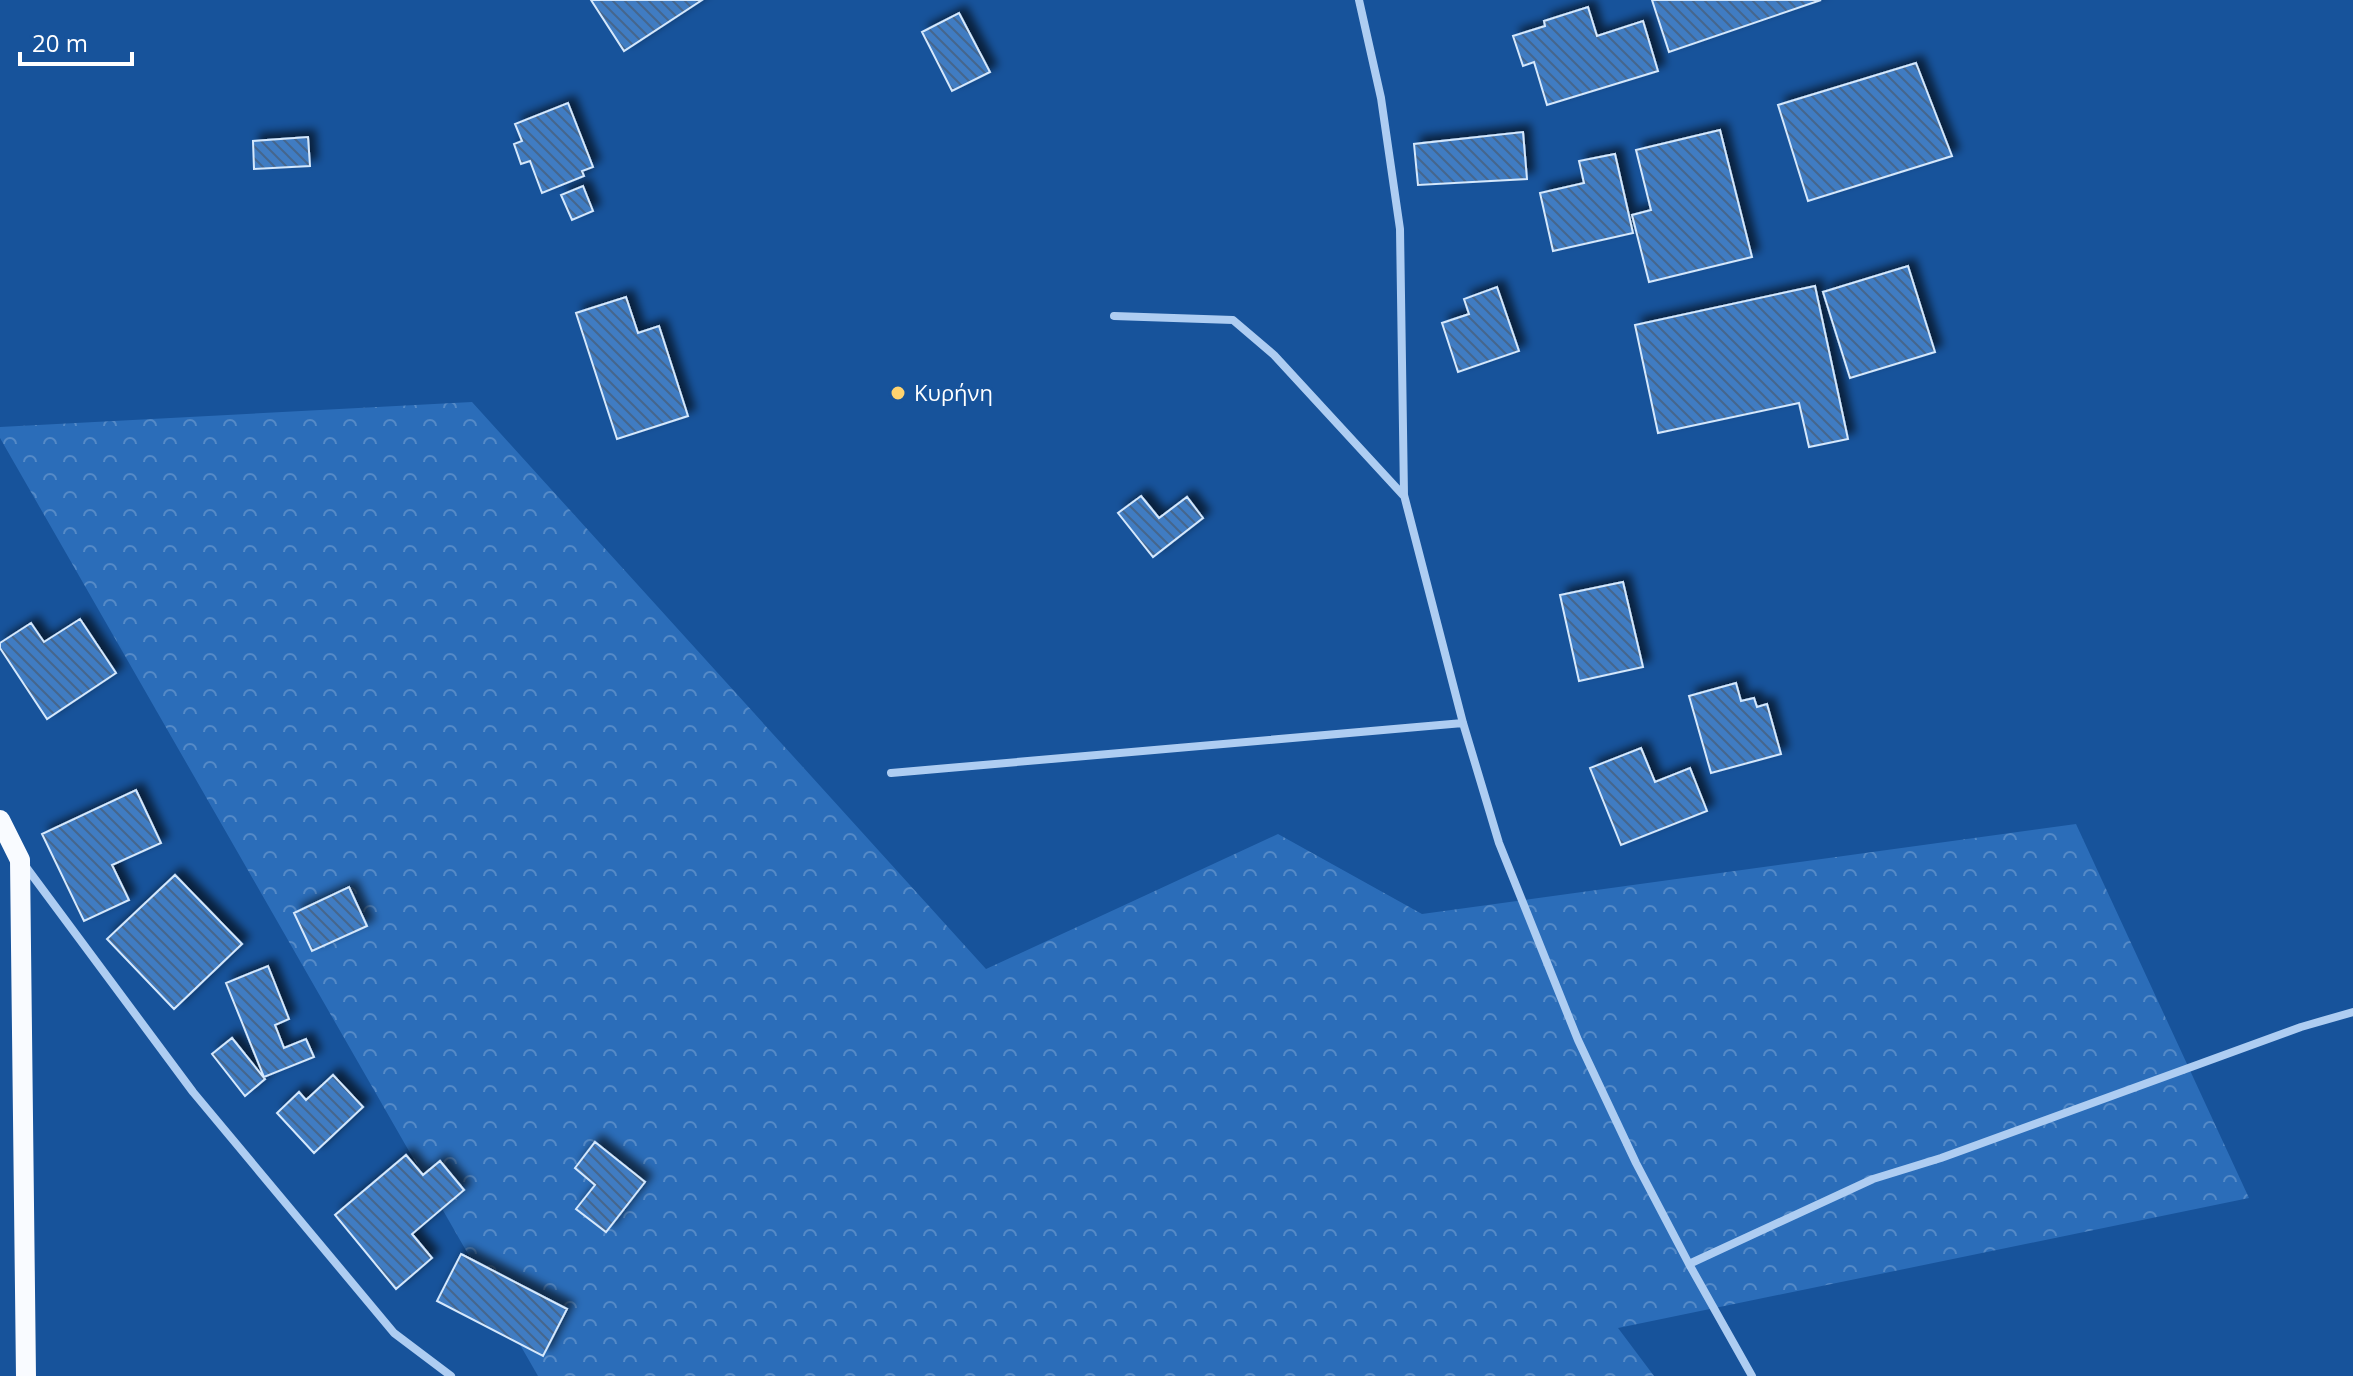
<svg xmlns="http://www.w3.org/2000/svg" width="2353" height="1376" viewBox="0 0 2353 1376" font-family="'Open Sans',sans-serif">
	<style>
		.forest { fill: url(#forest-crowns) }
		.building { fill: url(#building-back-hatch); stroke: #d5e8fc; stroke-width: 2; filter: url(#shadow) }
		.lines { fill: none; stroke-linecap: round; stroke-linejoin: round }
		.street { stroke: #aecdf2; stroke-width: 8 }
		.primary { stroke: #f9fbff; stroke-width: 20 }
		.poi-dot { fill: #ffd36f; stroke: #17539b; stroke-width: 3 }
		.labels { text-anchor: middle; stroke-width: 6; stroke-linejoin: round; paint-order: stroke }
		.poi-label { font-size: 22px; fill: #fff; stroke: #17539b; text-anchor: start }
	</style>
	<defs>
		<pattern id="forest-crowns" width="20" height="18" patternUnits="userSpaceOnUse" patternTransform="scale(2)"><rect width="20" height="18" fill="#2b6db9"/><path d="M2 6a3 3 0 1 1 6 0M12 15a3 3 0 1 1 6 0" fill="none" stroke="#558ac7"/></pattern>
		<pattern id="building-back-hatch" width="6" height="6" patternUnits="userSpaceOnUse" patternTransform="scale(2)"><rect width="6" height="6" fill="#407cc2"/><path d="M-1 5l2 2M0 0l6 6M5-1l2 2" fill="none" stroke="#45668d"/></pattern>
		<filter id="shadow"><feDropShadow dx="7" dy="-7" stdDeviation="4" flood-color="#0009"/></filter>
	</defs>
	<rect width="100%" height="100%" fill="#17539b"/>
	<!-- forest -->
	<path class="forest" d="M472,402l514,567 292,-135 144,80 654,-90 173,374 -631,130 36,48h-1116l-538,-938v-11z"/>
	<!-- building -->
	<path class="building" d="M591,0h111l-78,51z
		M1652,0h169l-152,52z
		M1588,7l9,29 46,-15 15,50 -111,34 -13,-43 -11,4 -10,-30 32,-10 -1,-5z
		M959,13l31,59 -38,19 -30,-59z
		M1916,63l36,93 -144,45 -30,-96z
		M568,103l25,64 -11,4 2,5 -42,17 -12,-32 -9,3 -7,-20 8,-3 -7,-17z
		M1720,130l32,127 -103,25 -17,-67 19,-5 -15,-60z
		M1523,132l4,47 -109,6 -4,-41z
		M308,137l2,29 -56,3 -1,-28z
		M1615,154l18,79 -80,18 -13,-58 44,-10 -5,-22z
		M583,186l10,25 -21,9 -11,-25z
		M1908,266l27,86 -85,26 -27,-86z
		M1815,286l33,153 -39,8 -10,-44 -141,30 -23,-108z
		M1497,287l22,64 -61,21 -16,-49 27,-9 -5,-15z
		M626,297l12,36 21,-7 29,90 -71,23 -41,-126z
		M1141,496l18,22 28,-21 16,21 -50,39 -35,-44z
		M1623,582l20,85 -64,14 -19,-86z
		M80,619l36,54 -69,46 -47,-71v-5l31,-20 13,19z
		M1736,683l5,18 13,-3 3,9 10,-3 14,50 -70,19 -22,-77z
		M1641,748l14,34 35,-14 17,43 -86,34 -31,-77z
		M136,790l25,53 -49,22 17,35 -45,21 -42,-87z
		M175,875l67,69 -68,65 -67,-70z
		M349,887l18,39 -55,25 -18,-38z
		M268,966l21,53 -14,6 9,23 22,-9 8,18 -50,20 -38,-94z
		M232,1038l33,41 -20,17 -33,-42z
		M333,1075l30,32 -49,46 -37,-40 22,-21 7,8z
		M595,1142l50,40 -39,50 -30,-23 19,-24 -20,-17z
		M406,1155l17,20 17,-14 24,29 -52,44 20,24 -36,31 -61,-74z
		M461,1254l106,55 -24,47 -106,-55z"/>
	<g class="lines">
		<!-- street -->
		<path class="street" d="M1359,0l22,98 19,131 4,266 59,228 36,120 79,197 58,123 53,101 63,112
			M1114,316l119,4 41,35 129,140
			M891,773l572,-50
			M26,867l167,225 201,241 57,43
			M1689,1264l184,-85 68,-21 360,-131 52,-15"/>
		<!-- primary -->
		<path class="primary" d="M0,820l20,40 6,516"/>
	</g>
	<!-- markers -->
	<circle class="poi-dot" cx="898" cy="393" r="8"/>
	<g class="labels">
		<!-- poi labels -->
		<g class="poi-label">
			<text x="914" y="401">Κυρήνη</text>
		</g>
	</g>
	<!-- scale -->
	<path d="M20 52v12h112v-12" fill="none" stroke="#ffffff" stroke-width="4"/>
	<text x="32" y="52" font-size="24" fill="#ffffff" stroke="#17539b" stroke-width="6" paint-order="stroke">20 m</text>
</svg>
